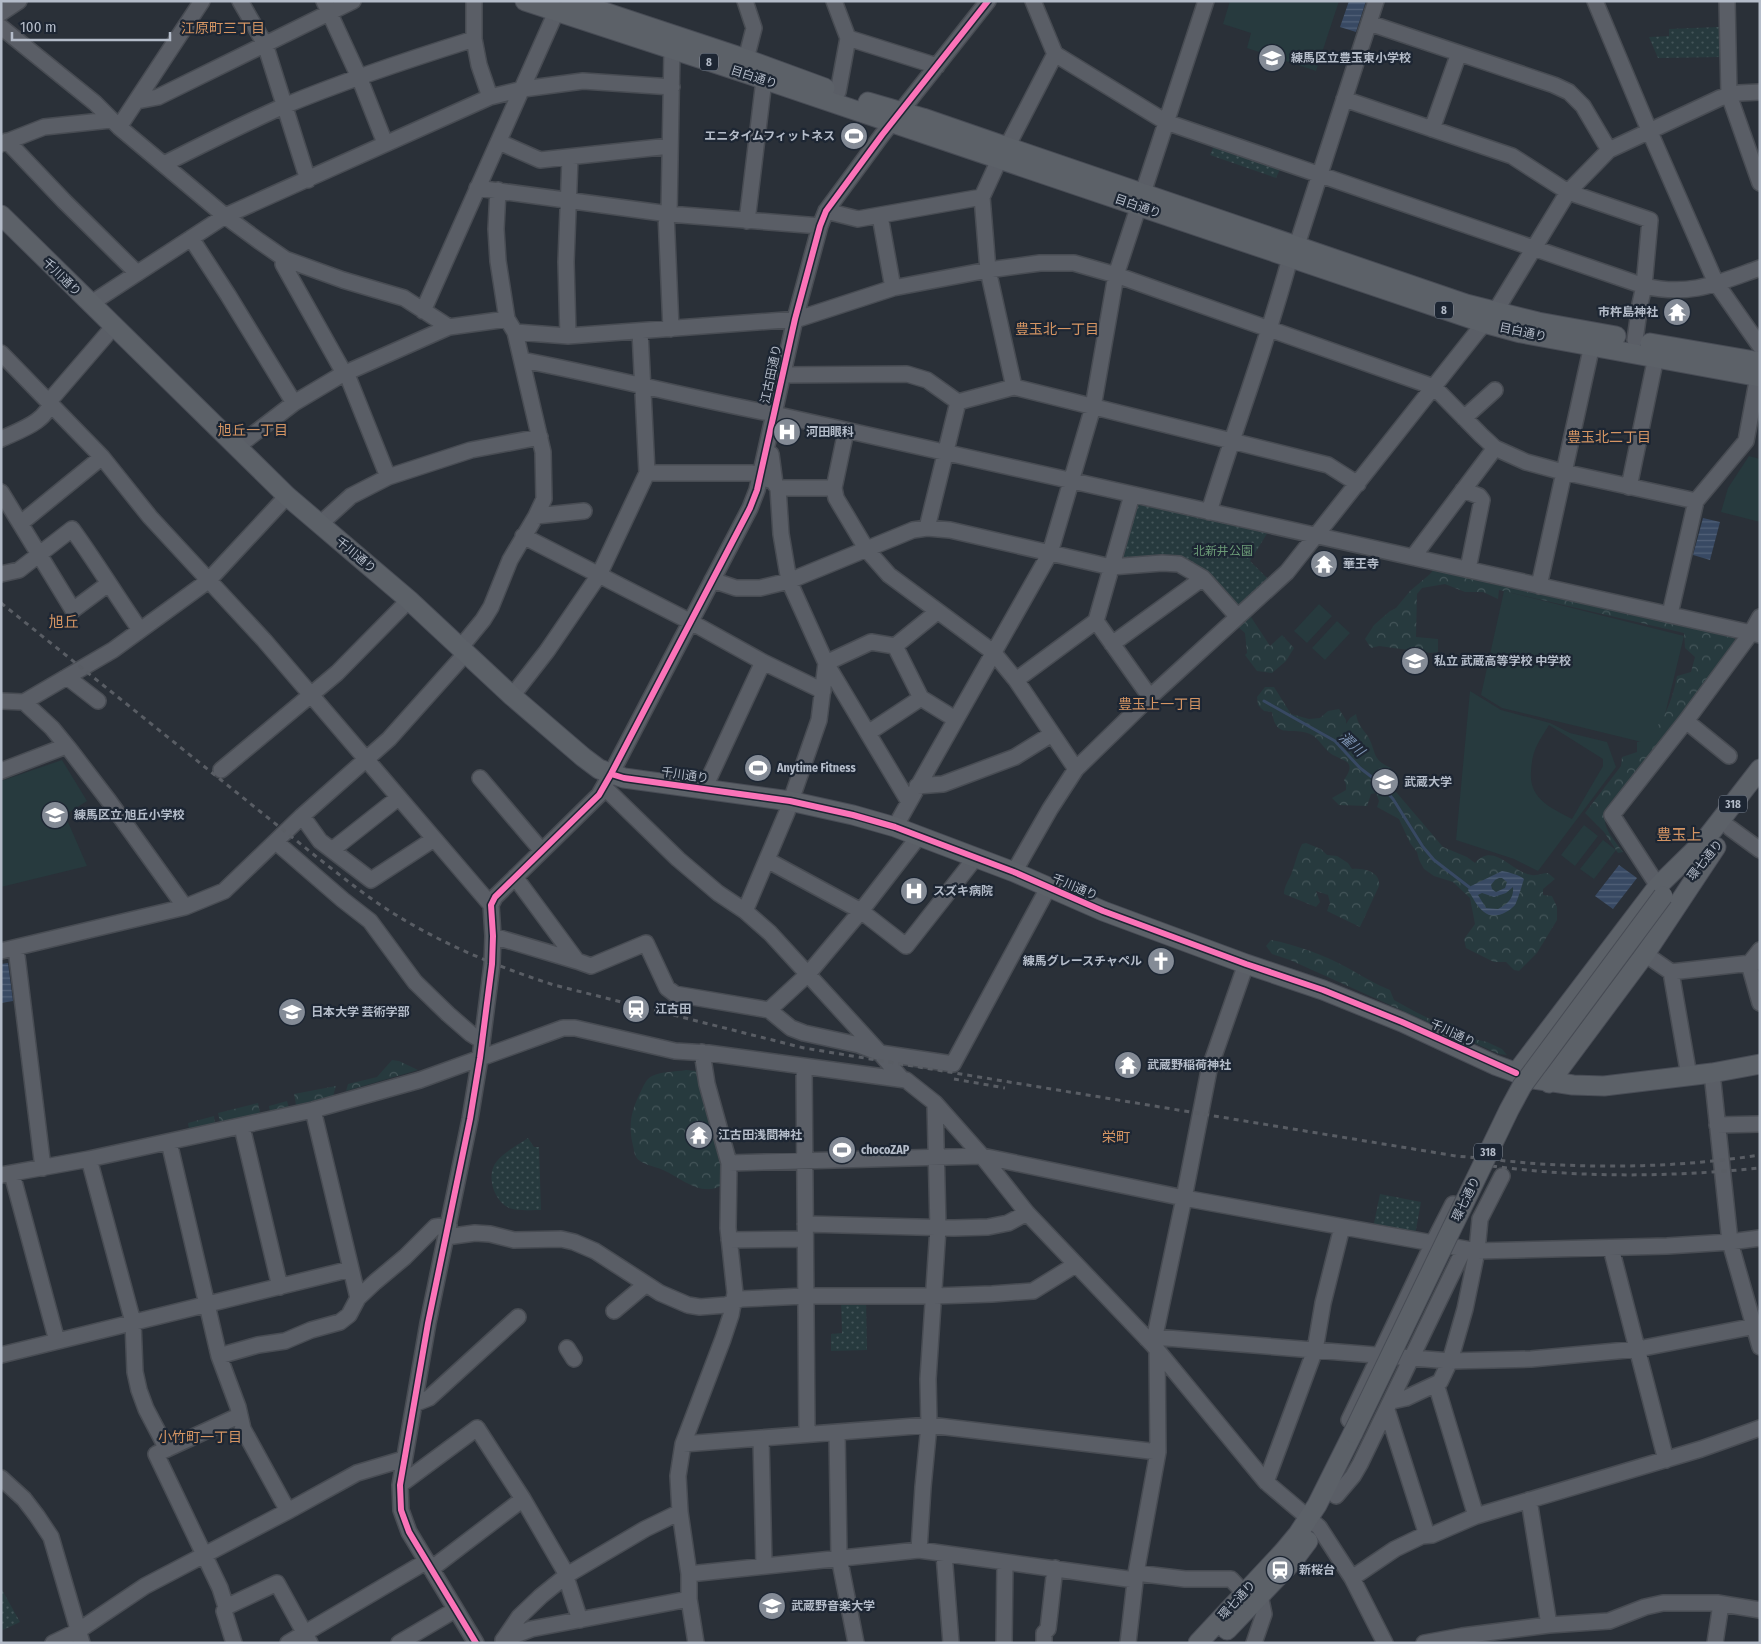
<svg xmlns="http://www.w3.org/2000/svg" width="1761" height="1644" viewBox="0 0 1761 1644" font-family="'Fira Sans Condensed','Noto Sans JP',sans-serif">
	<style>
		.grass { fill: #273a3e; fill-rule: evenodd }
		.forest { fill: url(#forest-crowns) }
		.park { fill: url(#park-dots) }
		.water { fill: url(#water-rules); fill-rule: evenodd }
		.lines { fill: none; stroke-linecap: round; stroke-linejoin: round }
		.stream { stroke: #384963; stroke-width: 3 }
		.minor-casing { stroke: #484c53; stroke-width: 18 }
		.major-casing { stroke: #484c55; stroke-width: 21 }
		.minor { stroke: #5a5e66; stroke-width: 15 }
		.major { stroke: #5c6168; stroke-width: 19 }
		.rail { stroke: #595d64; stroke-width: 3; stroke-dasharray: 5 5; stroke-linecap: butt }
		.major-bridge-casing { stroke: #484c55; stroke-width: 21; stroke-linecap: butt }
		.major-bridge { stroke: #5c6168; stroke-width: 19 }
		.cycleway-casing { stroke: #1d2633; stroke-width: 9 }
		.cycleway { stroke: #fb73b8; stroke-width: 6 }
		.labels { text-anchor: middle; stroke-width: 4.5; stroke-linejoin: round; paint-order: stroke }
		.shield { fill: #1d2633; stroke: #878f9c; stroke-width: 1 }
		.shield-label { font-size: 11px; font-weight: bold; fill: #b4bcc9 }
		.poi-label { font-size: 12px; font-weight: bold; fill: #b4bcc9; stroke: #1d2633; text-anchor: start }
		.street-label { font-size: 12px; fill: #b4bcc9; stroke: #1d2633 }
		.park-label { font-size: 12px; fill: #6b9a76; stroke: #1d2633 }
		.neighbourhood-label { font-size: 14px; fill: #d59563; stroke: #1d2633 }
		.water-label { font-size: 14px; font-style: italic; fill: #7c92b1; stroke: #1d2633 }
		.quarter-label { font-size: 15px; fill: #d59563; stroke: #1d2633 }
	</style>
	<defs>
		<pattern id="forest-crowns" width="20" height="18" patternUnits="userSpaceOnUse" patternTransform="scale(1.25)"><rect width="20" height="18" fill="#273a3e"/><path d="M2 6a3 3 0 1 1 6 0M12 15a3 3 0 1 1 6 0" fill="none" stroke="#445559"/></pattern>
		<pattern id="park-dots" width="8" height="8" patternUnits="userSpaceOnUse" patternTransform="scale(1.25)"><rect width="8" height="8" fill="#273a3e"/><path d="M2 2h.1M6 6h.1" fill="none" stroke="#445559" stroke-width="1.8" stroke-linecap="round"/></pattern>
		<pattern id="water-rules" width="6" height="5" patternUnits="userSpaceOnUse" patternTransform="scale(1.25)"><rect width="6" height="5" fill="#384963"/><path d="M0 2.5h6" fill="none" stroke="#526178"/></pattern>
	</defs>
	<rect width="100%" height="100%" fill="#2a3038"/>
	<!-- grass -->
	<path class="grass" d="M1230,1h109l-23,70 -69,-23 4,-15 -28,-9z
		M1749,456l11,3v63l-39,-10 7,-24z
		M1504,591l180,45 -23,95 -11,13 -148,-36 -21,-13z
		M1319,604l13,12 -25,27 -13,-12z
		M1337,621l13,12 -25,27 -13,-12z
		M1470,691l31,19 49,13 20,10 37,9 9,25 -78,104 -24,-12 -58,-19zM1549,725l54,34v7l-31,53c-21,-11 -43,-20 -41,-47 1,-22 7,-29 18,-47z
		M62,760l25,41 -22,14 22,51 -86,21v-106z
		M1584,825l14,11 -23,30 -14,-11z
		M1603,840l13,10 -22,29 -14,-10z"/>
	<!-- forest -->
	<path class="forest" d="M1435,568l41,7 14,9h17l226,50 2,6 -7,14 -24,33 -97,120c-8,19 6,31 16,45l-5,1 -14,-21 -19,-19 36,-47 1,-9 15,-5v-10l11,-2c17,-24 23,-34 29,-64l14,-4 4,-15 -10,-9 -1,-15 -185,-43 -1,9 -15,-7h-18l-20,-8 -23,4 -5,6 -1,43 22,2v13l-7,1 -52,-7 -8,2 -6,-9 9,-14 16,-14 6,-3 14,-17 20,-17z
		M1248,616l3,1 19,29 12,-11 12,13 -8,13 -14,12 -15,-2 -12,-16 2,-2 -2,-20 -7,-6z
		M1265,687h9l17,27 18,5 11,-1 8,-7 11,-2 7,11v4l4,-6 6,-4c2,10 5,13 11,21 10,15 3,24 24,33l-7,6 7,12 52,61 24,10 8,6c19,-22 37,10 57,12 5,1 11,-2 16,-2l7,6 -12,10v6l9,1 5,11v13l-20,33 -18,18 -5,-1 -8,-8h-12l-28,-14 -2,-9 11,-15 -5,-26 -17,-16 -19,-6 -10,-7 -5,-9 -2,-8 -7,-9 -11,-24 -22,-12 2,-6 -3,-8 -5,1 -4,12 -28,-1 -7,-7 14,-8v-6l-2,-4c15,-21 -4,-19 -14,-27 -7,-5 -12,-16 -20,-19 -18,-8 -34,7 -38,-22l-8,-1 -6,-6 -1,-8z
		M1306,843l15,6 6,6 10,1 11,7 4,6c12,-1 29,3 27,17l-19,41 -33,-16 3,-8 -2,-8 -12,-4 4,11 -4,5 -32,-13c0,-7 4,-13 7,-19 4,-11 6,-21 11,-31z
		M1271,940c26,5 53,15 77,28 14,8 27,16 42,22l4,10 20,11 22,11 16,2 22,15 13,3 15,7 5,6 -8,-1 -209,-94 -18,-6 -6,-8z
		M392,1060l7,1 19,9 -72,21 2,-7 29,-7z
		M686,1070l10,1 5,6c9,33 25,74 21,108 -20,13 -41,-7 -59,-15 -8,-4 -22,-5 -27,-13 -2,-3 -2,-8 -3,-11 -5,-22 -2,-35 8,-55 3,-6 5,-12 11,-15 10,-5 23,-4 34,-6z
		M336,1086l-3,10 -37,9 -2,-11z
		M287,1101l2,7 -19,4 -1,-6z
		M258,1103l2,10 -40,9 -2,-9z
		M214,1116l1,8 -26,5 -1,-6z"/>
	<!-- park -->
	<path class="park" d="M1719,27l1,30 -62,1 -9,-21 20,-1v-7z
		M1214,146l66,23 -4,9 -66,-23z
		M1137,503l131,29 -18,29 19,19 -26,26h-6l-36,-37 -80,-8z
		M528,1138l6,9h5l2,63c-8,0 -25,1 -32,-2 -15,-7 -24,-33 -12,-47 7,-9 21,-16 31,-23z
		M1380,1194l41,8 -6,33 -42,-7z
		M841,1300h25l1,50 -36,1v-17l11,-1z
		M1,1588l19,34 -19,9z"/>
	<!-- water -->
	<path class="water" d="M1349,1h17l-10,31 -16,-5z
		M1703,518l17,4 -10,38 -17,-5z
		M1619,865l18,13 -24,31 -18,-13z
		M1502,871c6,1 18,4 22,8 -1,3 -7,24 -9,26 -7,8 -22,15 -31,7 -7,-5 -12,-16 -16,-22l1,-3zM1499,878h3l5,4 -2,6 -9,4 -4,-3 -1,-4 4,-5zM1513,887c1,11 -5,17 -15,22l-12,-1 -8,-13 4,-2 12,4 12,-4z
		M8,963l5,38 -12,2v-39z"/>
	<g class="lines">
		<!-- stream -->
		<path class="stream" d="M1264,701l71,40 25,27 17,13 16,18 30,48 11,13 35,27"/>
		<!-- minor casing -->
		<g class="minor-casing">
			<path id="minor" d="M240,1l25,43 43,136
				M324,1l35,76 26,66
				M474,1v38l5,26 11,32
				M745,1l9,27 -8,31
				M834,1l14,37 -10,54
				M1033,1l22,53 111,68 478,164c46,11 74,-3 116,-18
				M1595,1l54,129 67,153 44,63
				M1727,1l2,94 31,88
				M1,13l18,-12
				M1369,23l185,62 15,7 14,14 26,44
				M1,27l94,76 24,24 106,89 34,25 26,18 58,21 61,18 45,29
				M848,38l89,28
				M1344,99l168,57 56,36 82,28 -6,66 -4,18 -5,36
				M137,101l21,-4 195,-96
				M119,127l83,-126
				M1432,129l27,-76
				M7,141l57,60 73,72
				M499,142l41,18 130,-14
				M1,144l43,-17 67,-7
				M1007,147l48,-93
				M999,160l-17,37 6,73 26,117
				M164,164c40,-20 79,-40 120,-58 62,-26 126,-47 190,-67
				M477,188l192,26 151,12
				M826,211l32,8 124,-22
				M666,213l5,116
				M669,214l3,-164
				M880,216l13,72
				M747,221l17,-141
				M191,238l37,57 66,108
				M1297,245l79,-244
				M285,259l-2,5 61,109
				M90,304l135,-88 265,-119 33,-8 60,-8 89,6
				M423,311l138,-310
				M515,332l53,4 230,-17 95,-31 95,-18 52,-7h34l42,12 318,112 47,48 14,13 31,14 37,10 133,29
				M568,336l-2,-74 4,-104
				M1,353l101,104 48,60 114,123 227,265
				M522,360c84,16 168,38 252,54l986,221
				M346,372l42,105
				M783,375l124,-1 20,6 31,22
				M958,402l56,-15 314,78 30,19
				M1464,418l31,-28
				M846,431l-12,57 2,10 31,52 22,25 104,77 23,28 60,89
				M1,439c19,-9 47,-17 51,-41l62,-72
				M238,446l56,-43 47,-28 108,-48 58,-8
				M771,454l4,30 3,4 3,46 8,47 37,82 83,139
				M647,473h105l10,2 7,5
				M1629,487l27,-130
				M778,488h56
				M1463,490l16,6 3,4 -14,69
				M1,492l72,118 35,-26
				M1132,495l-36,126 54,76
				M1209,512c26,-85 58,-168 81,-254
				M536,516l48,-5
				M21,523l81,-66
				M320,524l31,-28 37,-19 83,-27 69,-13
				M927,528l31,-126
				M523,536l168,86 72,40 60,29
				M1413,557l82,-109
				M1,574l18,-4 53,-41c24,33 45,68 68,101
				M712,580l24,8h24l29,-7 124,-51 14,-2 23,2 161,37 51,-4 17,1 24,14 34,38
				M1539,586l53,-241
				M1670,614l26,-113 50,-60 12,-65
				M1112,644l91,-66
				M895,646l42,-34
				M460,648l23,-28 8,-13 19,-47 26,-44 8,-17 -1,-47 -28,-120 -8,-13 -9,-58 -2,-32 2,-39
				M826,663l45,-21 24,4 26,52 34,21
				M67,677l31,24
				M1016,680l80,-59
				M512,696l35,-45 52,-76 48,-102 -7,-142
				M1,701l23,1 89,-52 95,-69 79,-85
				M24,702l28,26 18,22 39,51 76,106
				M1686,721l43,35
				M868,733l53,-35
				M221,770l116,-97 72,-73
				M1,771l65,-25
				M480,778l62,73
				M917,786l26,-2 72,-27 37,-23
				M604,787l74,72 40,34 27,18 25,22 110,120 22,26
				M704,789l59,-127
				M302,816l18,25 51,39 63,-41
				M895,827l155,-274 43,-146 23,-132 90,-274
				M1730,828l30,22
				M276,842l67,58 27,21 45,61 33,32 23,20 11,7
				M332,850l66,-52
				M767,860l94,51 45,35 70,-89
				M1014,872l36,-63 26,-40 74,-72 137,-125 190,-240 18,-20 73,-120 41,-42 111,-52 19,-5 21,-1
				M515,877l62,84 14,5 55,-23 21,45 8,6 94,16 22,18 13,5 55,12 21,8 73,11 95,-176
				M1658,886l-46,-71 74,-94 65,-88 9,-16
				M745,911l42,-99 32,-92 7,-57
				M493,936l84,25
				M16,948l27,220
				M1760,950l-11,14 11,39
				M1,951l184,-44 39,-16 78,-75 87,-77 76,-85
				M1645,954l26,18 89,-10
				M1671,972l18,104
				M769,1010l39,-36 53,-63 58,-75
				M804,1066l3,368
				M1712,1073l18,169 30,105
				M313,1110l45,188
				M1717,1125l43,-1
				M242,1127l38,160
				M169,1142l50,214 19,51 5,22 45,82
				M89,1159l44,163 2,50 4,18 7,19 21,40
				M729,1163l253,-7 202,42 293,53 190,-5 63,-4 30,-4
				M12,1174l45,167
				M1,1175l88,-16 224,-49 107,-30 143,-52h12l100,23 33,2 198,27 29,23 47,53 45,57 126,132 113,137 53,45 33,51 33,65
				M805,1224l149,4 34,-1 20,-4 19,-10
				M446,1237l29,-4 15,1 24,6 47,-1 13,3 21,9 65,42 28,12 12,2 26,-2 15,-6 64,-3h129l58,-2 41,-3 42,-26
				M729,1240l76,-1
				M1611,1248l55,212
				M614,1311l31,-26
				M1147,1339l7,-2 296,24 81,-2 107,-10 122,-24
				M1153,1345l31,-147 25,-128 37,-106
				M567,1348l7,11
				M1,1355l350,-86
				M219,1356l39,-11 27,-4 26,-11 29,-8 9,-7 9,-17 17,-16 30,-25 30,-30 14,-2
				M1436,1384l40,132
				M1392,1401l14,-3 34,-16 10,-21 15,-52 12,-58 3,-32 22,-43
				M414,1404l15,-6 89,-81
				M1387,1410l40,125
				M1349,1420l84,-177 20,-39
				M837,1433l2,124 17,86
				M761,1438l3,127
				M683,1444l246,-19 229,27
				M1,1478l23,21 13,17 14,21 31,106
				M1266,1482l49,-132 8,-47 19,-76
				M400,1485l77,-57 46,71 44,76
				M1336,1496l17,-20 7,-12 104,-215
				M1529,1500l20,125
				M919,1550l4,-63 6,-62 -1,-46 10,-151 -3,-125
				M944,1554l7,89
				M431,1569l92,-70
				M1136,1573l49,6h46l13,14
				M689,1574l230,-24 216,30
				M566,1577l14,43
				M1352,1578l43,-29 27,-13 10,-1 44,-19 225,-67 59,-21
				M226,1607l51,-24 33,60
				M504,1639l15,-22 22,-21 26,-21 78,-46 35,-17
				M503,1640l28,-11 158,-30
				M53,1643l25,-12 67,-45 143,-75 69,-38 47,-14
				M234,1643l-10,-32 2,-4 -6,-19 -64,-134 78,-36 7,2
				M288,1643l139,-82
				M399,1643l56,-33
				M476,1643l-67,-111 -8,-22 -1,-25 28,-162 42,-204 10,-61 12,-94 1,-28 -2,-31 4,-8 104,-102 12,-21 139,-266 7,-18 38,-171 25,-93 6,-15 56,-76 106,-134
				M696,1643l-7,-44v-25l-9,-62 -2,-36 5,-32 40,-105 8,-24 4,-22 -7,-65 1,-65 -22,-79 -5,-32
				M1004,1643l1,-81
				M1044,1643v-10l4,-4 7,-61
				M1128,1643l8,-70 22,-121 -1,-102
				M1254,1643l10,-29 -4,-19
				M1424,1643l38,-7 87,-11 60,-4 36,-14 18,-4h54l43,7
				M1715,1643l6,-39"/>
		</g>
		<!-- major casing -->
		<g class="major-casing">
			<path id="major" d="M525,1l226,74 733,248 37,10 239,44
				M571,1l175,58 79,29
				M868,102l55,16 84,29 459,157 72,18 78,14
				M1,215l286,281 122,104 103,96 71,61 16,12 25,9 166,23 63,14 42,12 119,45 89,39 143,53 77,26 79,32 93,43 39,14 39,6 31,1 108,-13 48,-9
				M1650,343l110,19
				M1698,849l62,-80
				M1516,1073l142,-187 48,-47
				M1549,1083l96,-129 71,-107
				M1227,1630l66,-69 15,-20
				M1198,1643l85,-91 15,-18 19,-29 36,-72"/>
		</g>
		<!-- minor -->
		<use href="#minor" class="minor"/>
		<!-- major -->
		<use href="#major" class="major"/>
		<!-- rail -->
		<path class="rail" d="M1,603l317,255c27,21 54,43 83,60 48,29 100,50 153,67l250,63 652,108c35,3 71,8 106,9 66,3 133,0 198,-10
			M954,1079l51,9
			M1492,1166c89,12 178,11 268,2"/>
		<!-- major-bridge casing -->
		<g class="major-bridge-casing">
			<path id="major-bridge" d="M1353,1433l156,-323 13,-24 141,-190"/>
		</g>
		<!-- major-bridge -->
		<use href="#major-bridge" class="major-bridge"/>
		<!-- cycleway casing -->
		<g class="cycleway-casing">
			<path id="cycleway" d="M611,774l13,4 166,23 63,14 42,12 119,45 89,39 143,53 77,26 79,32 114,51
				M476,1643l-67,-111 -8,-22 -1,-25 28,-162 42,-204 10,-61 12,-94 1,-28 -2,-31 4,-8 104,-102 12,-21 139,-266 7,-18 38,-171 25,-93 6,-15 56,-76 106,-134"/>
		</g>
		<!-- cycleway -->
		<use href="#cycleway" class="cycleway"/>
	</g>
	<!-- icons -->
	<defs>
		<g id="school-disc" transform="scale(1.4375)"><circle r="9.5" fill="#848b96" stroke="#1d2633"/><path d="M0-5L7-2L0 1L-7-2ZM-4 1L0 2.5L4 1V4Q0 6-4 4Z" fill="#fff"/></g>
		<g id="stadium-disc" transform="scale(1.4375)"><circle r="9.5" fill="#848b96" stroke="#1d2633"/><path d="M0-5a6.5 5 0 1 0 0 10a6.5 5 0 1 0 0-10ZM-3.5-1.8h7v3.6h-7Z" fill="#fff"/></g>
		<g id="temple-disc" transform="scale(1.4375)"><circle r="9.5" fill="#848b96" stroke="#1d2633"/><path d="M0-6L5-2H3V0L6.5 2.5H4V6H1.5V3h-3V6H-4V2.5H-6.5L-3 0V-2H-5Z" fill="#fff"/></g>
		<g id="hospital-disc" transform="scale(1.4375)"><circle r="9.5" fill="#848b96" stroke="#1d2633"/><path d="M-5-5h3v3.5h4V-5h3V5h-3V1.5h-4V5h-3Z" fill="#fff"/></g>
		<g id="university-disc" transform="scale(1.4375)"><circle r="9.5" fill="#848b96" stroke="#1d2633"/><path d="M0-5L7-2L0 1L-7-2ZM-4 1L0 2.5L4 1V4Q0 6-4 4Z" fill="#fff"/></g>
		<g id="church-disc" transform="scale(1.4375)"><circle r="9.5" fill="#848b96" stroke="#1d2633"/><path d="M-1.2-6h2.4v3.5h3.3v2.4h-3.3V6h-2.4V-.1h-3.3v-2.4h3.3Z" fill="#fff"/></g>
		<g id="station-disc" transform="scale(1.4375)"><circle r="9.5" fill="#848b96" stroke="#1d2633"/><path d="M-3-6H3Q5-6 5-4V2Q5 4 3 4L4.5 6H3L1.5 4h-3L-3 6H-4.5L-3 4Q-5 4-5 2V-4Q-5-6-3-6ZM-3.5-4v3h7v-3ZM-3.5 1v1.5H-2V1ZM2 1v1.5H3.5V1Z" fill="#fff"/></g>
	</defs>
	<g fill-rule="evenodd">
		<use href="#school-disc" x="1272" y="58"/>
		<use href="#stadium-disc" x="854" y="136"/>
		<use href="#temple-disc" x="1677" y="312"/>
		<use href="#hospital-disc" x="787" y="432"/>
		<use href="#temple-disc" x="1324" y="564"/>
		<use href="#school-disc" x="1415" y="661"/>
		<use href="#stadium-disc" x="758" y="768"/>
		<use href="#university-disc" x="1385" y="782"/>
		<use href="#school-disc" x="55" y="815"/>
		<use href="#hospital-disc" x="914" y="891"/>
		<use href="#church-disc" x="1161" y="961"/>
		<use href="#station-disc" x="636" y="1009"/>
		<use href="#university-disc" x="292" y="1012"/>
		<use href="#temple-disc" x="1128" y="1065"/>
		<use href="#temple-disc" x="699" y="1135"/>
		<use href="#stadium-disc" x="842" y="1150"/>
		<use href="#station-disc" x="1280" y="1570"/>
		<use href="#university-disc" x="772" y="1606"/>
	</g>
	<g class="labels">
		<!-- shield labels -->
		<g class="shield">
			<rect x="700" y="53.5" width="18" height="17" rx="4"/>
			<rect x="1435" y="301.5" width="18" height="17" rx="4"/>
			<rect x="1719" y="795.5" width="28" height="17" rx="4"/>
			<rect x="1474" y="1143.5" width="28" height="17" rx="4"/>
		</g>
		<g class="shield-label">
			<text x="709" y="66">8</text>
			<text x="1444" y="314">8</text>
			<text x="1733" y="808">318</text>
			<text x="1488" y="1156">318</text>
		</g>
		<!-- poi labels -->
		<g class="poi-label">
			<text x="1291" y="62">練馬区立豊玉東小学校</text>
			<text x="835" y="140" text-anchor="end">エニタイムフィットネス</text>
			<text x="1658" y="316" text-anchor="end">市杵島神社</text>
			<text x="806" y="436">河田眼科</text>
			<text x="1343" y="568">華王寺</text>
			<text x="1434" y="665">私立 武蔵高等学校 中学校</text>
			<text x="777" y="772">Anytime Fitness</text>
			<text x="1404" y="786">武蔵大学</text>
			<text x="74" y="819">練馬区立 旭丘小学校</text>
			<text x="933" y="895">スズキ病院</text>
			<text x="1142" y="965" text-anchor="end">練馬グレースチャペル</text>
			<text x="655" y="1013">江古田</text>
			<text x="311" y="1016">日本大学 芸術学部</text>
			<text x="1147" y="1069">武蔵野稲荷神社</text>
			<text x="718" y="1139">江古田浅間神社</text>
			<text x="861" y="1154">chocoZAP</text>
			<text x="1299" y="1574">新桜台</text>
			<text x="791" y="1610">武蔵野音楽大学</text>
		</g>
		<!-- street labels -->
		<g class="street-label">
			<text transform="translate(754 77) rotate(18)" y="4">目白通り</text>
			<text transform="translate(1138 206) rotate(19)" y="4">目白通り</text>
			<text transform="translate(62 277) rotate(44)" y="4">千川通り</text>
			<text transform="translate(1523 332) rotate(12)" y="4">目白通り</text>
			<text transform="translate(771 374) rotate(-78)" y="4">江古田通り</text>
			<text transform="translate(356 555) rotate(40)" y="4">千川通り</text>
			<text transform="translate(685 775) rotate(8)" y="4">千川通り</text>
			<text transform="translate(1705 860) rotate(-51)" y="4">環七通り</text>
			<text transform="translate(1075 887) rotate(23)" y="4">千川通り</text>
			<text transform="translate(1453 1033) rotate(25)" y="4">千川通り</text>
			<text transform="translate(1466 1199) rotate(-64)" y="4">環七通り</text>
			<text transform="translate(1237 1600) rotate(-47)" y="4">環七通り</text>
		</g>
		<!-- park labels -->
		<g class="park-label">
			<text x="1223" y="555">北新井公園</text>
		</g>
		<!-- neighbourhood labels -->
		<g class="neighbourhood-label">
			<text x="223" y="33">江原町三丁目</text>
			<text x="1057" y="334">豊玉北一丁目</text>
			<text x="253" y="435">旭丘一丁目</text>
			<text x="1609" y="442">豊玉北二丁目</text>
			<text x="1160" y="709">豊玉上一丁目</text>
			<text x="1116" y="1142">栄町</text>
			<text x="200" y="1442">小竹町一丁目</text>
		</g>
		<!-- water labels -->
		<g class="water-label">
			<text transform="translate(1352 744) rotate(42)" y="5">濯川</text>
		</g>
		<!-- quarter labels -->
		<g class="quarter-label">
			<text x="64" y="627">旭丘</text>
			<text x="1679" y="840">豊玉上</text>
		</g>
	</g>
	<!-- border -->
	<rect width="1761" height="1644" fill="none" stroke="#b4bcc9" stroke-width="5"/>
	<!-- scale -->
	<path d="M12 32v8h158v-8" fill="none" stroke="#b4bcc9" stroke-width="2.5"/>
	<text x="20" y="32" font-size="15" fill="#b4bcc9" stroke="#1d2633" stroke-width="4" paint-order="stroke">100 m</text>
</svg>
